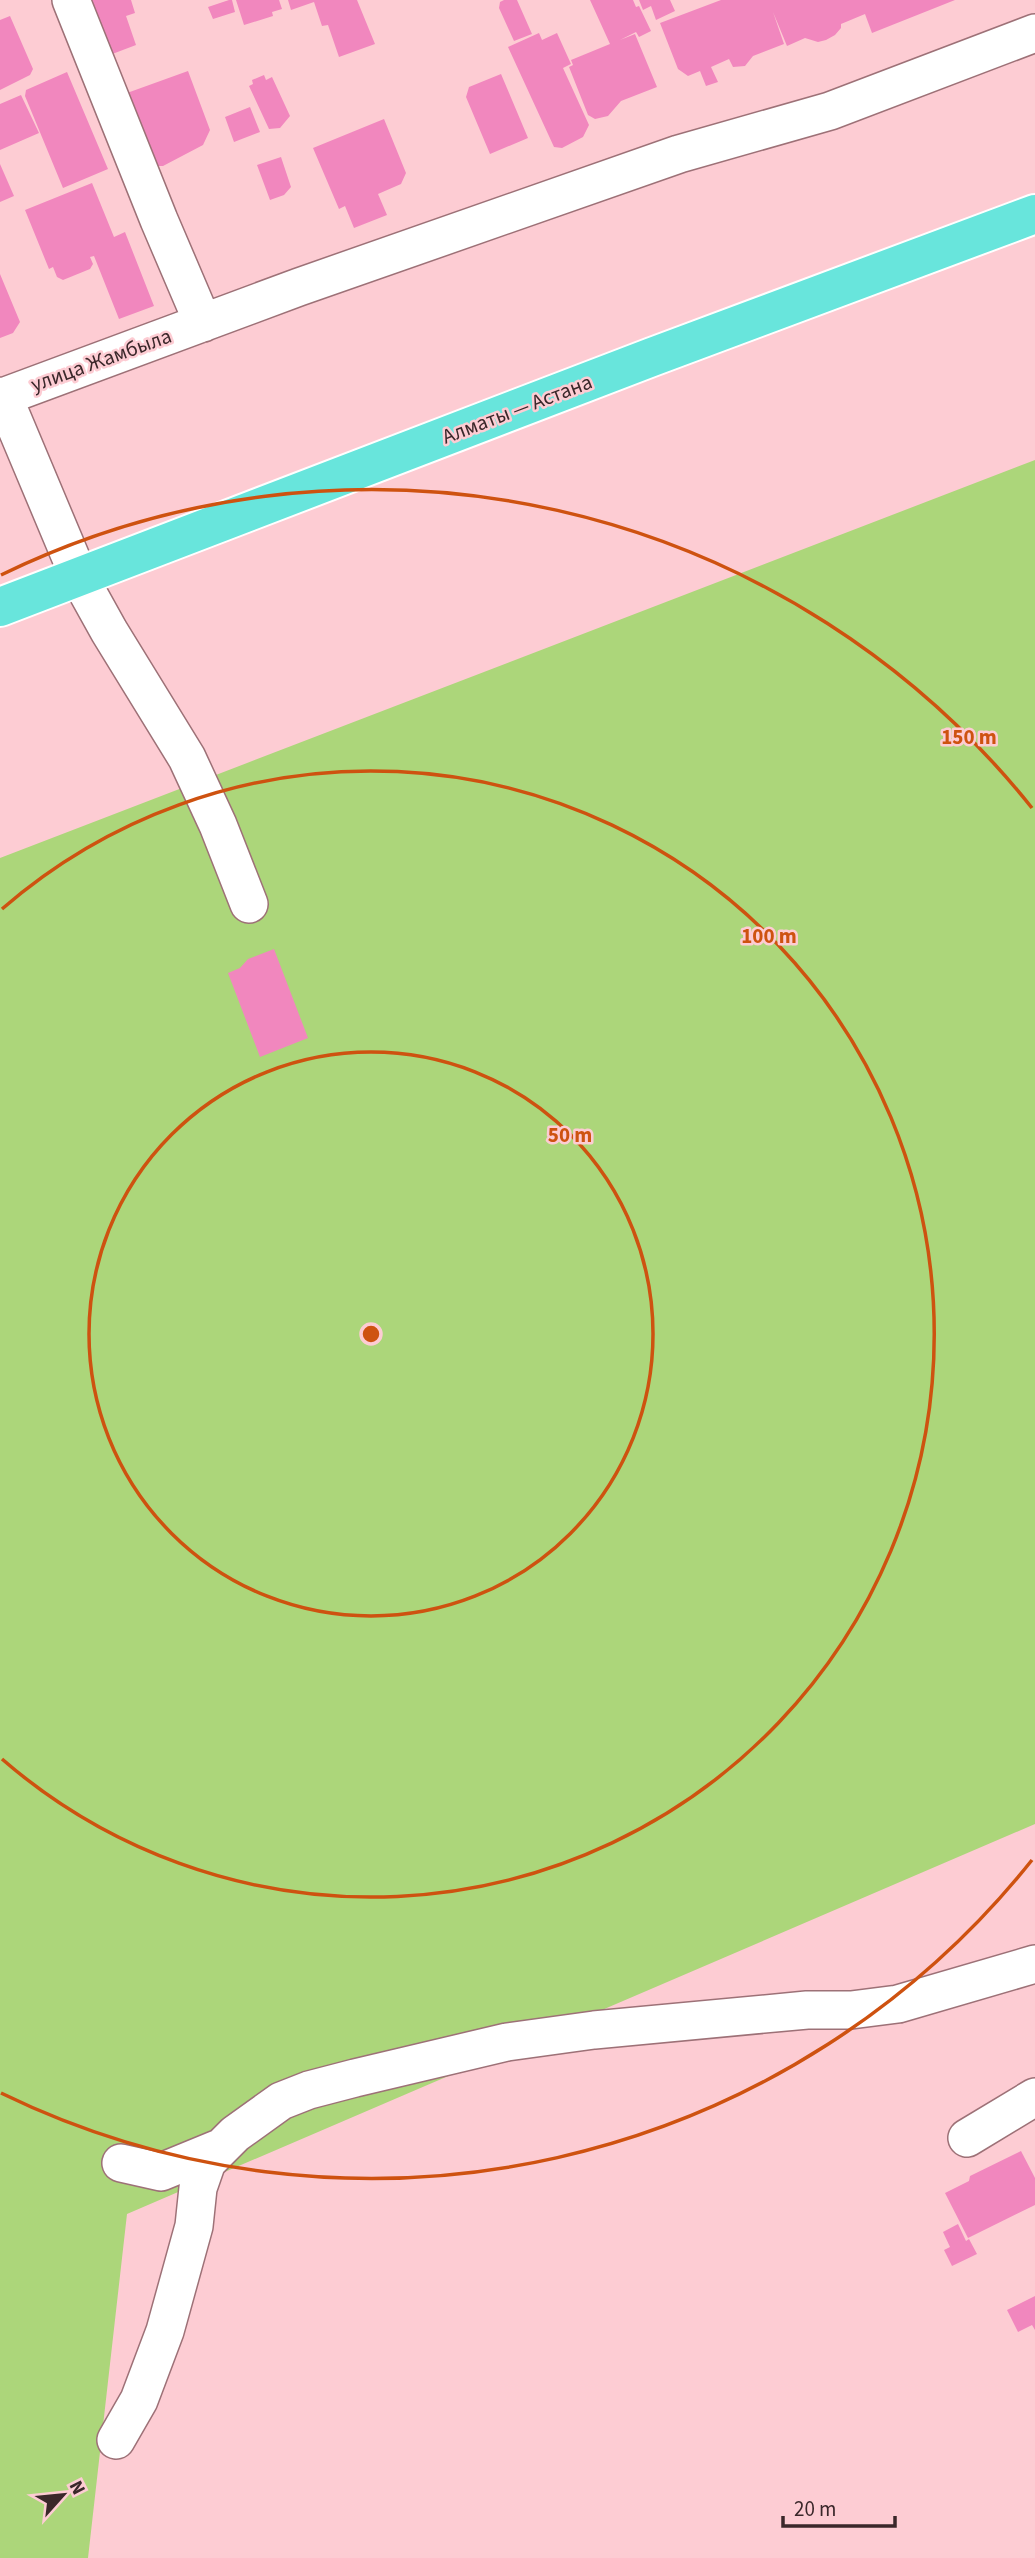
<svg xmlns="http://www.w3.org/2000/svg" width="1035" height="2558" viewBox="0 0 1035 2558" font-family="'Source Sans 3',sans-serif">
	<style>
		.green { fill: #acd67a }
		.building { fill: #f187be }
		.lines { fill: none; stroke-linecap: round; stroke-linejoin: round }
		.street-casing { stroke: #9d7177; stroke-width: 40 }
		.highway-casing { stroke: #fff; stroke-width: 42 }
		.street { stroke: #fff; stroke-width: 37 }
		.highway { stroke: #68e5dc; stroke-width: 38 }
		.ring { fill: none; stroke: #ce5210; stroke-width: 3.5 }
		.labels { text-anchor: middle; stroke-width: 5; stroke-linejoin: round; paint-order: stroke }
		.street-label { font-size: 21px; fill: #3a272a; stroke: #fdccd3 }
		.centre { fill: #ce5210; stroke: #fdccd3; stroke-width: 3.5 }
		.ring-label { font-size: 21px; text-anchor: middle; font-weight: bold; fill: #ce5210; stroke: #fdccd3; stroke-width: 5; stroke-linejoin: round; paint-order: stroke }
	</style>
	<rect width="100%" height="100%" fill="#fdccd3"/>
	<!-- green -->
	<path class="green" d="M1035,460v1364l-908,390 -39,344h-88v-1700z"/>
	<!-- building -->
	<path class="building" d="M87,0h44l4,13 -9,3 10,29 -29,11z
		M229,0h3l3,12 -22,7 -5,-12z
		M236,0h43l3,9 -10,3 1,4 -29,9z
		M288,0h69l18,44 -36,13 -11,-32 -6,1 -8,-24 -23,8z
		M504,0h13l15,34 -18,7 -15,-33 1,-6z
		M590,0h43l3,7 3,-1 12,25 -12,6 -3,-5 -16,8 15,-6 22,53 -36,14 -13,15 -13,3 -7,-4 -19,-48 4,-2 -2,-5 39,-16z
		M639,0h31l5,11 -19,9 -5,-14 -8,4z
		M721,0h234l-83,33 -7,-19 -24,10v4l-6,7 -9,5 -8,2 -13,-4 -18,8 -14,-34 11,32 -31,12 -8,10 -12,1 -4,-8 -18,8 7,15 -12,4 -6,-15 -12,5 -10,-7 -18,-46z
		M10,16l23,53 -3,6 -30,15v-70z
		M539,33l3,7 15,-7 14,31 -8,4 26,57 -6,12 -21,11 -8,-1 -46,-100z
		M188,71l22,59 -7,15 -40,21h-10l-26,-73z
		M67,72l41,97 -45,19 -38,-92 1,-6z
		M501,74l27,64 -38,16 -24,-57 3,-10z
		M264,75l2,5 6,-3 18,39 -10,12 -11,1 -20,-43 4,-2 -1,-4z
		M21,95l18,38 -39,17v-46z
		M250,107l10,25 -26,10 -9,-25z
		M384,119l22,54 -5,11 -23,10 9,21 -33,13 -9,-22 -6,3 -26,-61z
		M281,157l10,30 -7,8 -14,5 -13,-35z
		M0,164l14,32 -14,6z
		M92,183l22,54 11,-5 29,74 -35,13 -25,-63 -4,1 3,7 -3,5 -27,11 -6,-3 -4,-10 -4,2 -24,-59z
		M0,274l20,48 -7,11 -13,5z
		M274,949l34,89 -48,19 -32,-84 12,-5 8,-9z
		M1021,2151l14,27v27l-67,33 -23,-45 24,-12 1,-5z
		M958,2224l8,17 3,-2 8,15 -25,12 -8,-16 6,-3 -7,-15z
		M1035,2296v34l-3,-5 -14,7 -11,-22z"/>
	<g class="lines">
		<!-- street casing -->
		<g class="street-casing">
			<path id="street" d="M71,0l88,220 44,103
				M3,396l76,181 30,54 78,127 31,67 31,79
				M0,398l299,-111 380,-133 151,-43 205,-78
				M967,2138l68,-41
				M121,2163l40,9 56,-23
				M116,2440l23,-40 26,-69 29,-105 4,-38 9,-26 28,-28 46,-33 28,-11 46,-12 152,-36 87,-12 213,-20h44l47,-6 137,-40"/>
		</g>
		<!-- highway casing -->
		<g class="highway-casing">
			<path id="highway" d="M0,607l652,-250 383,-143"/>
		</g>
		<!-- street -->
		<use href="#street" class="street"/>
		<!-- highway -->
		<use href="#highway" class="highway"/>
	</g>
	<!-- distance rings -->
	<g class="ring">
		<circle cx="371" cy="1334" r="282"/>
		<path d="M2 909A563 563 0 1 1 2 1759"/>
		<path d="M1032 1860A845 845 0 0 1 1 2093M1 575A845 845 0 0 1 1032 808"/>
	</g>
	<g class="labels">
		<!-- street labels -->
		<g class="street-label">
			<text transform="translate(101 360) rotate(-20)" y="7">улица Жамбыла</text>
			<text transform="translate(517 409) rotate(-21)" y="7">Алматы — Астана</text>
		</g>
	</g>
	<circle cx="371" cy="1334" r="10" class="centre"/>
	<g class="ring-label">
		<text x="969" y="744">150 m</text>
		<text x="769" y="943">100 m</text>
		<text x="570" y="1142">50 m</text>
	</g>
	<!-- north arrow -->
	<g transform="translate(63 2495) rotate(63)" stroke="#fdccd3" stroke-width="5" paint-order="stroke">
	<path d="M0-5L12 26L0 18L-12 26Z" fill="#3a272a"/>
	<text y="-10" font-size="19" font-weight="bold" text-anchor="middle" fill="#3a272a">N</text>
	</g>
	<!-- scale -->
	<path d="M783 2516v10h112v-10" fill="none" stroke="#3a272a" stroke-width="3.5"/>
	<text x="794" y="2516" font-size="21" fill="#3a272a" stroke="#fdccd3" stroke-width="5" paint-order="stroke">20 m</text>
</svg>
